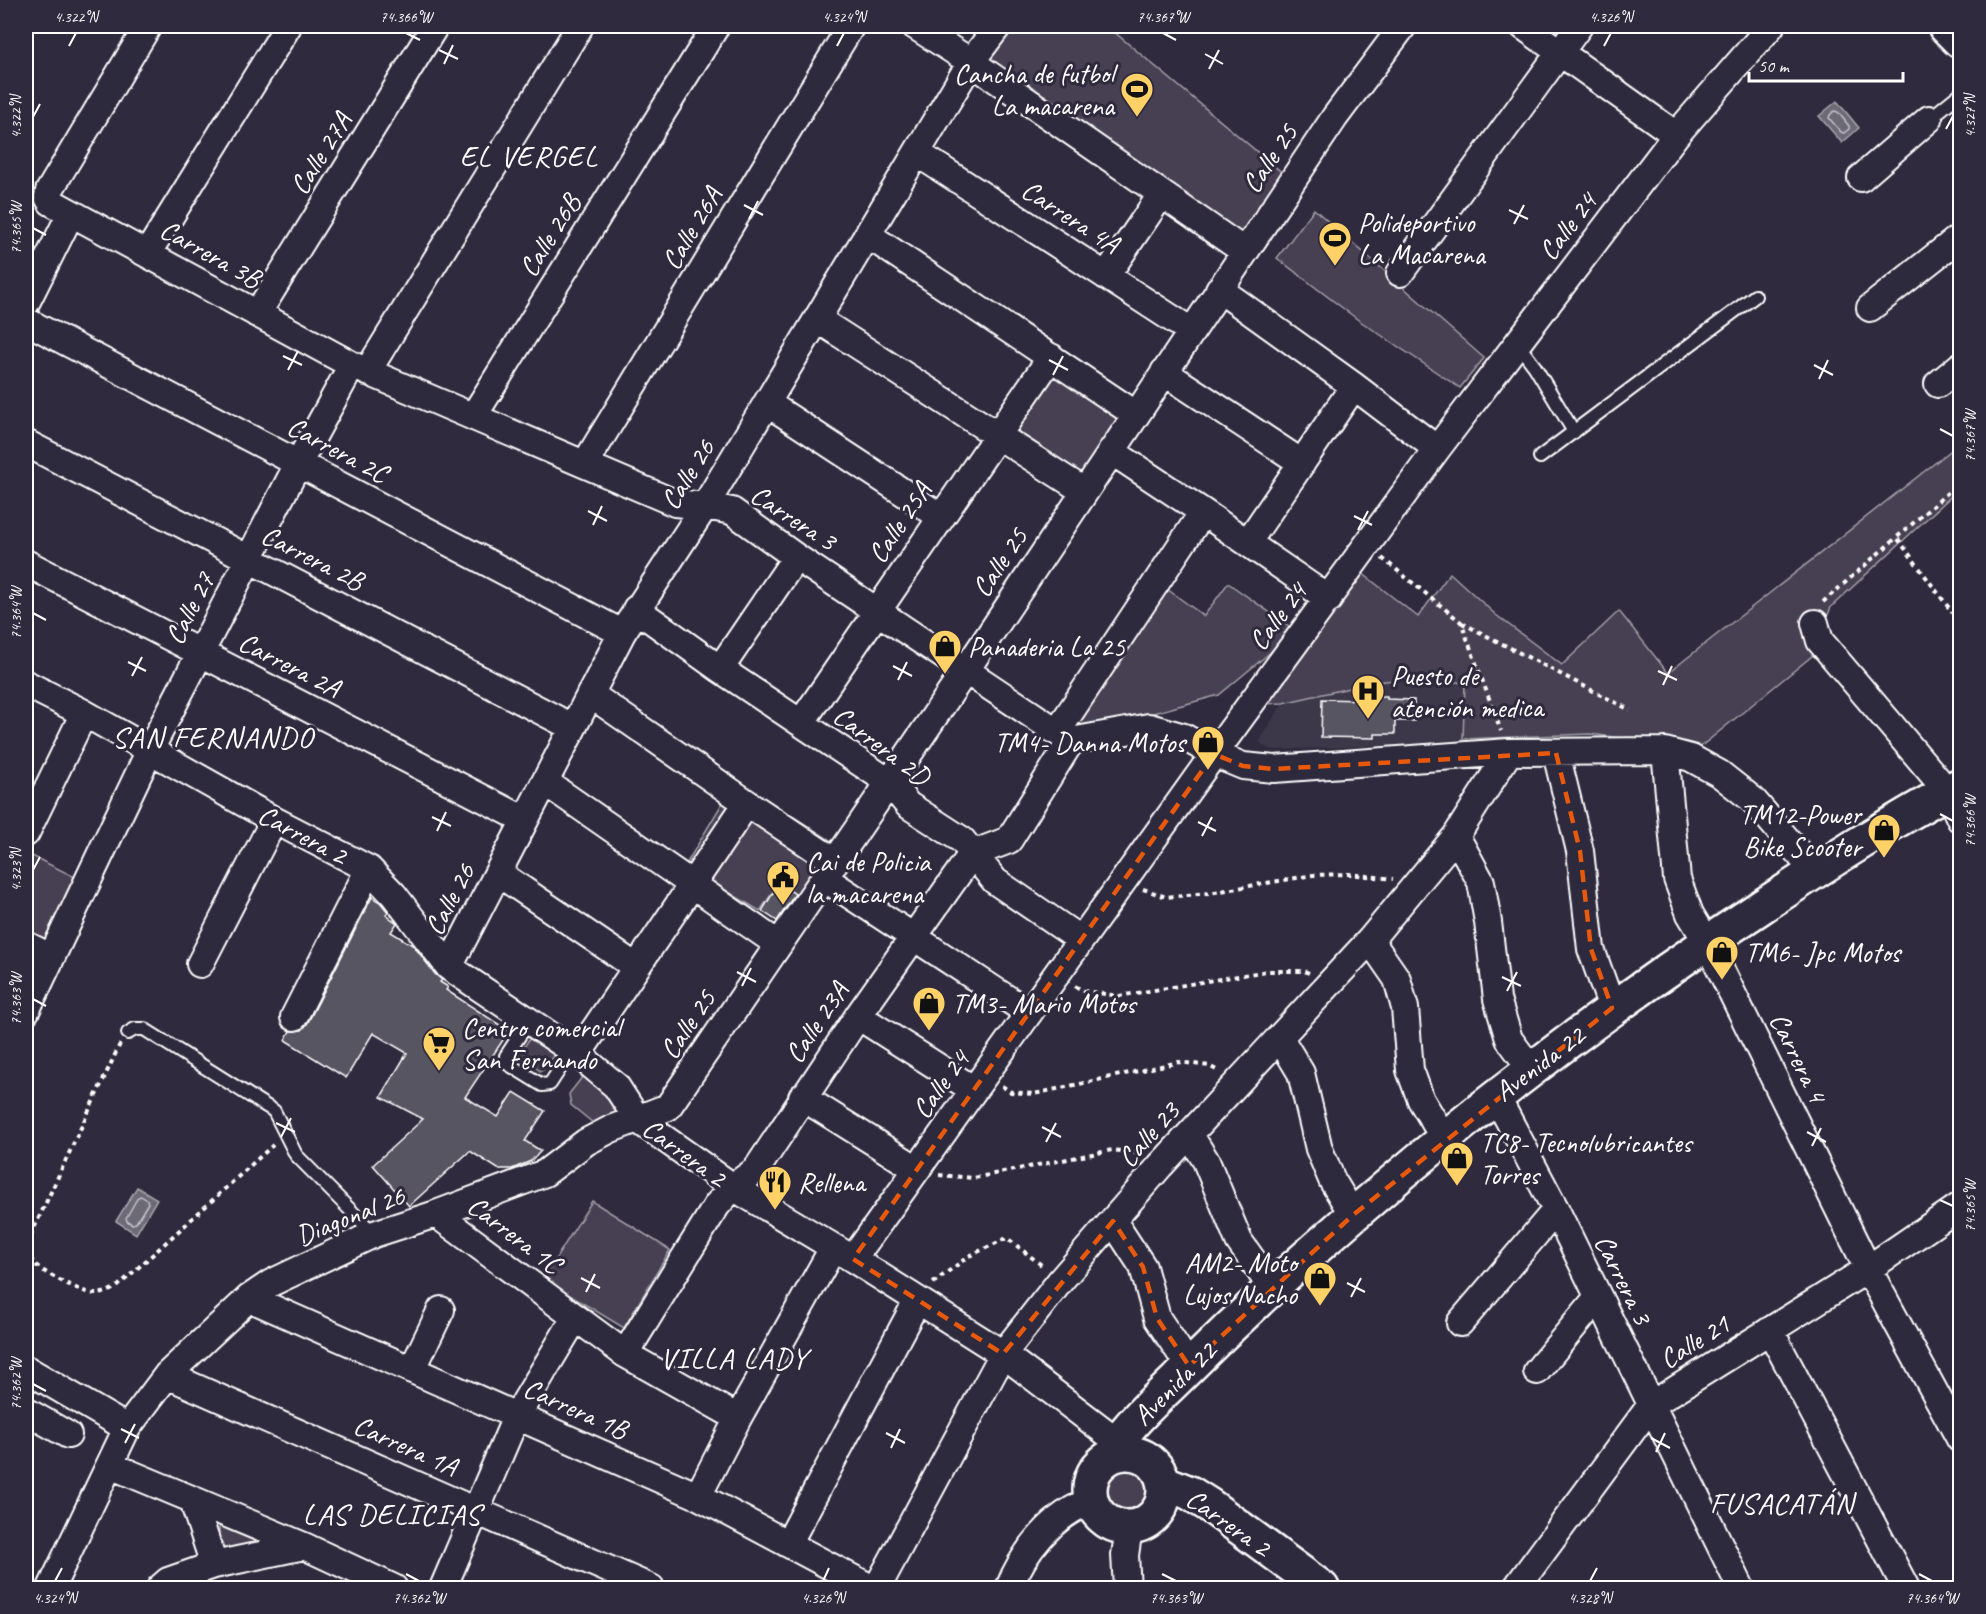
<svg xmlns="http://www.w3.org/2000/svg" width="1986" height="1614" viewBox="0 0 1986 1614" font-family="Caveat,sans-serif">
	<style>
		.built { fill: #3c3749 }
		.green { fill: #464152; stroke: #a2a0a8; stroke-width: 1.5 }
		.water { fill: #6d6a77; stroke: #a7a6ad; stroke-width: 1.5 }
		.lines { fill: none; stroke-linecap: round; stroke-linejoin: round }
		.shore { stroke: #c5c3c9; stroke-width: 1.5 }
		.building { fill: #595564; stroke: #fff; stroke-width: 1.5 }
		.lane-casing { stroke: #fff; stroke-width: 16 }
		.street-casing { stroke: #fff; stroke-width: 30 }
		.secondary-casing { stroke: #fff; stroke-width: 38 }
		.path { stroke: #fff; stroke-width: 4; stroke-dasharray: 4.5 4.5; stroke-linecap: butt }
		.lane { stroke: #2f2a3d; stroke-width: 12 }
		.street { stroke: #2f2a3d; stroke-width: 26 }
		.secondary { stroke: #2f2a3d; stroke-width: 33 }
		.marked { fill: none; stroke: #e8590c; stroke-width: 4.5; stroke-dasharray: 12 8; stroke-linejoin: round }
		.ticks { fill: none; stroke: #fff; stroke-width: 2 }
		.labels { text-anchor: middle; stroke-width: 6; stroke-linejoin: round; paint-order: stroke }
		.poi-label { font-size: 28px; fill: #fff; stroke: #2f2a3d; text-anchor: start }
		.street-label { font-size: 28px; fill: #fff; stroke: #2f2a3d }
		.neighbourhood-label { font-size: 30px; letter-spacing: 1.5px; fill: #fff; stroke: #2f2a3d }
		.neatline { fill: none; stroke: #fff; stroke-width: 2 }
		.ticks-label { font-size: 15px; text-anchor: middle; fill: #fff }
	</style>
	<rect width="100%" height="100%" fill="#2f2a3d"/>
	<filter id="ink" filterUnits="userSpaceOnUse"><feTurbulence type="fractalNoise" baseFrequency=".0167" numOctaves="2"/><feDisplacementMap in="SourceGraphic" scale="12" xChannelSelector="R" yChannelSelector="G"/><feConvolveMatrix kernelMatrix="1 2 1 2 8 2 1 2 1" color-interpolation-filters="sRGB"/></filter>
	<g filter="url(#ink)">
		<!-- built -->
		<path class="built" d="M1414,678l52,5 -3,56 -49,5 -140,6 -9,-3 -5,-5 2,-6 21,-33 93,-21z"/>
		<!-- green -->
		<path class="green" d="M1002,26h105l178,149 -45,70 -267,-184z
			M1314,209l170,149 -24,30 -103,-69 -80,-61z
			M1053,362l80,53 -46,69 -80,-53z
			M1954,448l6,8v32l-129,119 -19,49 -113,92 -109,-14 -127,5 2,-56 -51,-5 -38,4 -93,21 -19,1 98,-131 56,44 32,-44 46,42 66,50 57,-54 49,62z
			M1228,583l68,48 -77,64 -106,29 -35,2 82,-142 44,32z
			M736,780l105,67 -36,54 -26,-18 -19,28 -75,-45z
			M26,853l53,26 -33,65 -20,-10z
			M535,1030l26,17 -18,23 -3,1 -21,-16z
			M587,1071l39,45 -28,11 -27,-22 -2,-11z
			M592,1201l78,49 -46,78 -81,-49z
			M1103 1490a23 23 0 1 1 46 0a23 23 0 1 1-46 0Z
			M220,1518l69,27 -72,18z"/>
		<!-- water -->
		<path class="water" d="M1837,101l22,27 -17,15 -23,-27z
			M137,1187l20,12 -21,35 -20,-13z"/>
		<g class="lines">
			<!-- shore -->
			<path class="shore" d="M1834,111l4,1 11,14v3l-5,4 -3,-1 -12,-14 1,-3z
				M141,1196l6,4 1,3 -12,20 -4,1 -5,-3 -1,-3 12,-21z"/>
		</g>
		<!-- building -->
		<path class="building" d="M1364,696h23v3l27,1v21h-19v13h-20v4l-54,-1 1,-38 42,1z
			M779,883l16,11 -18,27 -15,-10z
			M372,897l8,5 8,10 -2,3 11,8 -6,9 23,14 21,28 7,6 -2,2 8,5 -2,3 63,41 -44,66 33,20 16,-25 31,19 -20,30 16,10 -10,10 -19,8h-14l-28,-18 -61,55 -36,-41 50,-46 -42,-22 26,-44 -34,-20 -27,45 -61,-38 5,-9 12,-1 5,-6z"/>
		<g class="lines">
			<!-- lane casing -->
			<g class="lane-casing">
				<path id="lane" d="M1929,119l31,-25
					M1517,343l18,24 39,65
					M1540,457l215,-161
					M529,1021l-23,35 2,8 34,21 8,-1 22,-34
					M128,1033l7,-4h9l130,82 22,44 78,79"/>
			</g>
			<!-- street casing -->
			<g class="street-casing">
				<path id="street" d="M148,26l-99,165 -1,6 3,5 301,163 323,138 30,3 27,5 64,46 275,184
					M915,26l56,36 273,189
					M1523,26l153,109
					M917,153l274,178
					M1861,178l68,-59
					M868,235l267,179
					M147,254l141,-228
					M1400,273l179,-247
					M1106,276l55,-81
					M1219,289l135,97 83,63
					M26,303l45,-90
					M1870,308l90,-71
					M257,314l178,-288
					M817,319l267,172
					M26,321l596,312
					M367,372l213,-346
					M1164,372l138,91
					M1938,384l22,-18
					M767,403l174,114
					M473,417l243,-391
					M26,443l546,284
					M1111,451l92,61 126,87
					M585,464l266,-438
					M1248,542l106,-156
					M26,563l499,257
					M636,609l84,60 169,113 19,23 54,35 33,41 86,59
					M1815,623l5,18 128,151 12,27
					M720,669l76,-112
					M26,684l58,29 190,107 95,49 25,26 55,72 129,87 38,32 22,34 95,67 120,72 150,95 105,80 13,19
					M590,694l157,109 87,58
					M801,723l250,-366
					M1057,732l146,-220
					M1071,741l78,-14 35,10 30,17 29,12 31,3 235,-17 156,-1 26,7 29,16 33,26 61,71
					M1665,751l12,128 13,35 17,28 161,327 92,170
					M1556,753l24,98 11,98 21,59
					M545,782l233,162
					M26,833l58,-120
					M1456,836l25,46 7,40 9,77 12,40 22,30
					M498,873l138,94
					M824,878l205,135
					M1370,940l27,39 8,29 5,62 11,30 23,38
					M26,945l24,12
					M200,964l74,-144
					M449,967l173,-334 83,-127 266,-444 27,-36
					M26,1011l124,-261 148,-286 54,-99
					M858,1016l116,74
					M294,1017l75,-148
					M1280,1038l21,35 18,76 13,31 21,35
					M578,1054l169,-251
					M1496,1096l60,114 185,378
					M802,1097l115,72
					M1190,1135l16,26 33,80 33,47
					M436,1214l189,140 113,64
					M1113,1221l30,46 14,51 32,48
					M853,1259l361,-505 223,-305 239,-314 95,-109
					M249,1298l449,198 173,92
					M1460,1323l96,-113
					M1770,1330l136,258
					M625,1354l92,-149 16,-18 23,-17 102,-154 114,-162 37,-14 62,-99
					M26,1369l101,59
					M412,1370l29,-60
					M1537,1371l61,-74
					M167,1375l484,213
					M26,1411l42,24
					M110,1465l194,81 90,42
					M698,1496l40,-78 95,-170
					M193,1501l21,64
					M788,1544l129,-243
					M51,1588l76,-160 40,-53 82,-77 22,-15 103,-49 62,-20 109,-41 41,-31 25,-13 57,-22 298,-437 369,-553 68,-91
					M160,1588l8,-7 46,-16 90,-19
					M443,1588l73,-171 59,-99
					M877,1588l126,-234 58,-74 99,-114 210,-226 86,-104 53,-84
					M1009,1588c14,-36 44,-74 82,-87
					M1127,1588l-2,-33 4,-27
					M1516,1588l135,-183 217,-136 92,-63"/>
			</g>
			<!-- secondary casing -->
			<g class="secondary-casing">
				<path id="secondary" d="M1945,26l15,15
					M1090 1490a37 37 0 1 1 74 0a37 37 0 1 1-74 0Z
					M1128,1453l-4,-15 2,-7c15,-19 35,-36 52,-53 39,-39 79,-77 120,-114 145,-131 299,-250 463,-357 65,-43 131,-86 199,-122
					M1163,1482l27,11 19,12 113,83"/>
			</g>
			<!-- path -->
			<path class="path" d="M1898,539l62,84
				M1382,558l79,64 40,109
				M1823,602l137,-120
				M1462,623l168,87
				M1143,889l23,8 43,-4 104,-18 36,-1 44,5
				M1075,986l9,5 35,5 148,-25h37l5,2
				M120,1044l-91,195c0,8 0,17 4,23 6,9 51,32 62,32 8,0 14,-3 22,-7l156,-142
				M1002,1086l9,6 23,2 145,-32 30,4 9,5
				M939,1175l35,3 138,-28 23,3 6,3
				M933,1283l36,-27 38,-18 37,29"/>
			<!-- lane -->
			<use href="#lane" class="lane"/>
			<!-- street -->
			<use href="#street" class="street"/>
			<!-- secondary -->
			<use href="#secondary" class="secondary"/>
		</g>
	</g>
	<!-- marked area -->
	<path class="marked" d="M1556,753l24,98 11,98 21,59 -259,207 -164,151 -32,-48 -14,-51 -30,-46 -110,133 -150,-95 361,-505 29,12 31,3z"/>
	<!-- ticks -->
	<path class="ticks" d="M406,33l14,7M1163,33l13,7M69,46l7,-13M837,46l7,-13M1604,46l7,-13M439,50l19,9M1205,54l18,10M444,64l9,-19M1209,69l10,-19M33,117l7,-13M1946,129l7,-13M744,205l19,10M1509,210l19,9M749,219l9,-18M1514,224l10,-19M33,228l13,7M283,356l19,9M1049,360l19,10M1814,365l19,10M288,370l10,-19M1053,375l10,-19M1819,379l9,-19M1940,429l13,7M588,511l19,10M1354,516l18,9M593,525l9,-19M1358,530l10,-19M33,613l13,7M128,662l18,9M893,666l19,10M1658,671l19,9M132,676l10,-19M898,680l9,-18M1663,685l9,-19M1940,814l13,7M432,817l19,9M1198,822l18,9M437,831l9,-19M1202,836l10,-19M33,870l7,-13M737,972l19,10M1502,977l19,9M742,986l9,-18M1507,991l10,-19M33,999l13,7M276,1123l19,9M1042,1127l19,10M1807,1132l19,10M281,1137l10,-19M1046,1142l10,-19M1812,1146l9,-18M1940,1200l13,6M581,1278l19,10M1347,1283l18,9M586,1292l9,-18M1351,1297l10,-19M33,1384l13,7M121,1429l18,9M886,1433l19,10M1651,1438l19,10M125,1443l10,-19M891,1448l9,-19M1656,1452l9,-19M406,1574l13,7M1162,1574l14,7M1919,1574l13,7M55,1581l7,-13M823,1581l6,-13M1590,1581l7,-13"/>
	<!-- icons -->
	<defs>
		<g id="stadium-pin" transform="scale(1.725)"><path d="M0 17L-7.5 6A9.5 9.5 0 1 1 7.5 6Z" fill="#ffd166" stroke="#2f2a3d"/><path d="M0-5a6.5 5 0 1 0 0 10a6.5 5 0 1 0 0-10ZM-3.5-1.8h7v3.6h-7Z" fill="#111"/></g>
		<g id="shop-pin" transform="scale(1.725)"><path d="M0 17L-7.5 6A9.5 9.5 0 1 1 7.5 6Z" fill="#ffd166" stroke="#2f2a3d"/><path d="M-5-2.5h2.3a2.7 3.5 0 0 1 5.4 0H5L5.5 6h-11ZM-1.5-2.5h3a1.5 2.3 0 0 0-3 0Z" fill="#111"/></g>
		<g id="hospital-pin" transform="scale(1.725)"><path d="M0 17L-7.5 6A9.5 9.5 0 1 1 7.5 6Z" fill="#ffd166" stroke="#2f2a3d"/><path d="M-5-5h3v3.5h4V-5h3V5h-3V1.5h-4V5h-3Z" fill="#111"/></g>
		<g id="civic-pin" transform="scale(1.725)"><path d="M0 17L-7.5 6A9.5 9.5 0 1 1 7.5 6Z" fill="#ffd166" stroke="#2f2a3d"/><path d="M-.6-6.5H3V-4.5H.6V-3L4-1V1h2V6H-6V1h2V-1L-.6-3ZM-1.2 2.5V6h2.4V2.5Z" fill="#111"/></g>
		<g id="supermarket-pin" transform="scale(1.725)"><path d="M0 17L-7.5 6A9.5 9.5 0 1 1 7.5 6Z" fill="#ffd166" stroke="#2f2a3d"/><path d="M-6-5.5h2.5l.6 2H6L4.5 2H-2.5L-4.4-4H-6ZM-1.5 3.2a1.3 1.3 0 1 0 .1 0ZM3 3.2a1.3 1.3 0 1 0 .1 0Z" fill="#111"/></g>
		<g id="restaurant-pin" transform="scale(1.725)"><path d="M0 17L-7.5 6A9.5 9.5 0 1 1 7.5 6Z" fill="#ffd166" stroke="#2f2a3d"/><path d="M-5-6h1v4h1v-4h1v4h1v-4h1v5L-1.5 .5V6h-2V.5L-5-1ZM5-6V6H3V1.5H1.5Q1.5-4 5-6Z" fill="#111"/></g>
	</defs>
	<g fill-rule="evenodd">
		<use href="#stadium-pin" x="1137" y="89"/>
		<use href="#stadium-pin" x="1335" y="238"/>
		<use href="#shop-pin" x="945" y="646"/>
		<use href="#hospital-pin" x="1368" y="691"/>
		<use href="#shop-pin" x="1208" y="742"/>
		<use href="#shop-pin" x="1884" y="830"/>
		<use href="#civic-pin" x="783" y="877"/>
		<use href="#shop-pin" x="1722" y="952"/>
		<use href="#shop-pin" x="929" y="1003"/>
		<use href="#supermarket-pin" x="439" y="1043"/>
		<use href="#shop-pin" x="1457" y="1158"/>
		<use href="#restaurant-pin" x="775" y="1182"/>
		<use href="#shop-pin" x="1320" y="1278"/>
	</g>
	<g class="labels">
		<!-- poi labels -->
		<g class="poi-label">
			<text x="1114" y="83" text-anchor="end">Cancha de futbol<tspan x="1114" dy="32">La macarena</tspan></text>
			<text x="1358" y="232">Polideportivo<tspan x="1358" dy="32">La Macarena</tspan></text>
			<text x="968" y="656">Panaderia La 25</text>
			<text x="1391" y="685">Puesto de<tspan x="1391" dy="32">atención medica</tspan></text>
			<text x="1185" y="752" text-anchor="end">TM4- Danna Motos</text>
			<text x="1861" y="824" text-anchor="end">TM12-Power<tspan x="1861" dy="32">Bike Scooter</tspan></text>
			<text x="806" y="871">Cai de Policia<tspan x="806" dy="32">la macarena</tspan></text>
			<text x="1745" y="962">TM6- Jpc Motos</text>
			<text x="952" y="1013">TM3- Mario Motos</text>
			<text x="462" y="1037">Centro comercial<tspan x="462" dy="32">San Fernando</tspan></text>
			<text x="1480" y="1152">TC8- Tecnolubricantes<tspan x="1480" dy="32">Torres</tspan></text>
			<text x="798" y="1192">Rellena</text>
			<text x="1297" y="1272" text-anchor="end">AM2- Moto<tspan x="1297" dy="32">Lujos Nacho</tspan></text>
		</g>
		<!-- street labels -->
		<g class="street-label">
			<text transform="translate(320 153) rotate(-58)" y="10">Calle 27A</text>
			<text transform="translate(1269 158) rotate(-56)" y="10">Calle 25</text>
			<text transform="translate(1071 216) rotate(33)" y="10">Carrera 4A</text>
			<text transform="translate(1567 226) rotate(-53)" y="10">Calle 24</text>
			<text transform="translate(691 228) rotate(-59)" y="10">Calle 26A</text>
			<text transform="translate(549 235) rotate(-58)" y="10">Calle 26B</text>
			<text transform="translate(211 253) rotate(29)" y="10">Carrera 3B</text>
			<text transform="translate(338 449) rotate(28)" y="10">Carrera 2C</text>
			<text transform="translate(687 474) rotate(-58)" y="10">Calle 26</text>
			<text transform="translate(794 517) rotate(33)" y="10">Carrera 3</text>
			<text transform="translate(899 522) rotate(-56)" y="10">Calle 25A</text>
			<text transform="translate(313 557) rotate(27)" y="10">Carrera 2B</text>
			<text transform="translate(999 562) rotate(-56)" y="10">Calle 25</text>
			<text transform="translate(189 608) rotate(-63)" y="10">Calle 27</text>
			<text transform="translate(1277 616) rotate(-53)" y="10">Calle 24</text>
			<text transform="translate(290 664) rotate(27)" y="10">Carrera 2A</text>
			<text transform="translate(882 745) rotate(37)" y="10">Carrera 2D</text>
			<text transform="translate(303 834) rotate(28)" y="10">Carrera 2</text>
			<text transform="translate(449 899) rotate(-62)" y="10">Calle 26</text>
			<text transform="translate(816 1022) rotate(-56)" y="10">Calle 23A</text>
			<text transform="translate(687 1024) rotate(-56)" y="10">Calle 25</text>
			<text transform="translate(1799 1057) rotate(64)" y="10">Carrera 4</text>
			<text transform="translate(1539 1063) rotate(-37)" y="10">Avenida 22</text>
			<text transform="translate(940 1084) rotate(-54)" y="10">Calle 24</text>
			<text transform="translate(1148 1134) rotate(-48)" y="10">Calle 23</text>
			<text transform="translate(685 1152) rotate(36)" y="10">Carrera 2</text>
			<text transform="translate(350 1215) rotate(-22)" y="10">Diagonal 26</text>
			<text transform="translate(515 1234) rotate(37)" y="10">Carrera 1C</text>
			<text transform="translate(1624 1279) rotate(64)" y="10">Carrera 3</text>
			<text transform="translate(1694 1341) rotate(-32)" y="10">Calle 21</text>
			<text transform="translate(1174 1383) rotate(-45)" y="10">Avenida 22</text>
			<text transform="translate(576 1408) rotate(24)" y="10">Carrera 1B</text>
			<text transform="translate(406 1445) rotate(24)" y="10">Carrera 1A</text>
			<text transform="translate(1229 1522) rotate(35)" y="10">Carrera 2</text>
		</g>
		<!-- neighbourhood labels -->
		<g class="neighbourhood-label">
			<text x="529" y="166">EL VERGEL</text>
			<text x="213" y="747">SAN FERNANDO</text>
			<text x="734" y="1368">VILLA LADY</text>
			<text x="1782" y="1513">FUSACATÁN</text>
			<text x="392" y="1524">LAS DELICIAS</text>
		</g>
	</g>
	<!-- margin -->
	<rect width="1986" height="1614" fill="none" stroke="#2f2a3d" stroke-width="66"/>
	<!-- scale -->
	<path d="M1749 72v9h154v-9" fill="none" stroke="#ffffff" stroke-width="3"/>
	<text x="1758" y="72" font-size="18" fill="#ffffff" stroke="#2f2a3d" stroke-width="4.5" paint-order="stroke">50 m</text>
	<rect x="33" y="33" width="1920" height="1548" class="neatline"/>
	<g class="ticks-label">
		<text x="76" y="22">4.322°N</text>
		<text x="406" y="22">74.366°W</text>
		<text x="844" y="22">4.324°N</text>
		<text x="1163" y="22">74.367°W</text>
		<text x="1611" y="22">4.326°N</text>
		<text transform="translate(1970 116) rotate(-90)" y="5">4.327°N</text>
		<text transform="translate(16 117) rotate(-90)" y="5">4.322°N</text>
		<text transform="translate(16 228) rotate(-90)" y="5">74.365°W</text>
		<text transform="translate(1970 436) rotate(-90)" y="5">74.367°W</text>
		<text transform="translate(16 613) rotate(-90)" y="5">74.364°W</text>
		<text transform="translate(1970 821) rotate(-90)" y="5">74.366°W</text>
		<text transform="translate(16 870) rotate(-90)" y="5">4.323°N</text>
		<text transform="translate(16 999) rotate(-90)" y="5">74.363°W</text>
		<text transform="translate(1970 1206) rotate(-90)" y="5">74.365°W</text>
		<text transform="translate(16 1384) rotate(-90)" y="5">74.362°W</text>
		<text x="55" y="1603">4.324°N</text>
		<text x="419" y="1603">74.362°W</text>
		<text x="823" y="1603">4.326°N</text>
		<text x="1176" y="1603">74.363°W</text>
		<text x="1590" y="1603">4.328°N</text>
		<text x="1932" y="1603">74.364°W</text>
	</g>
</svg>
